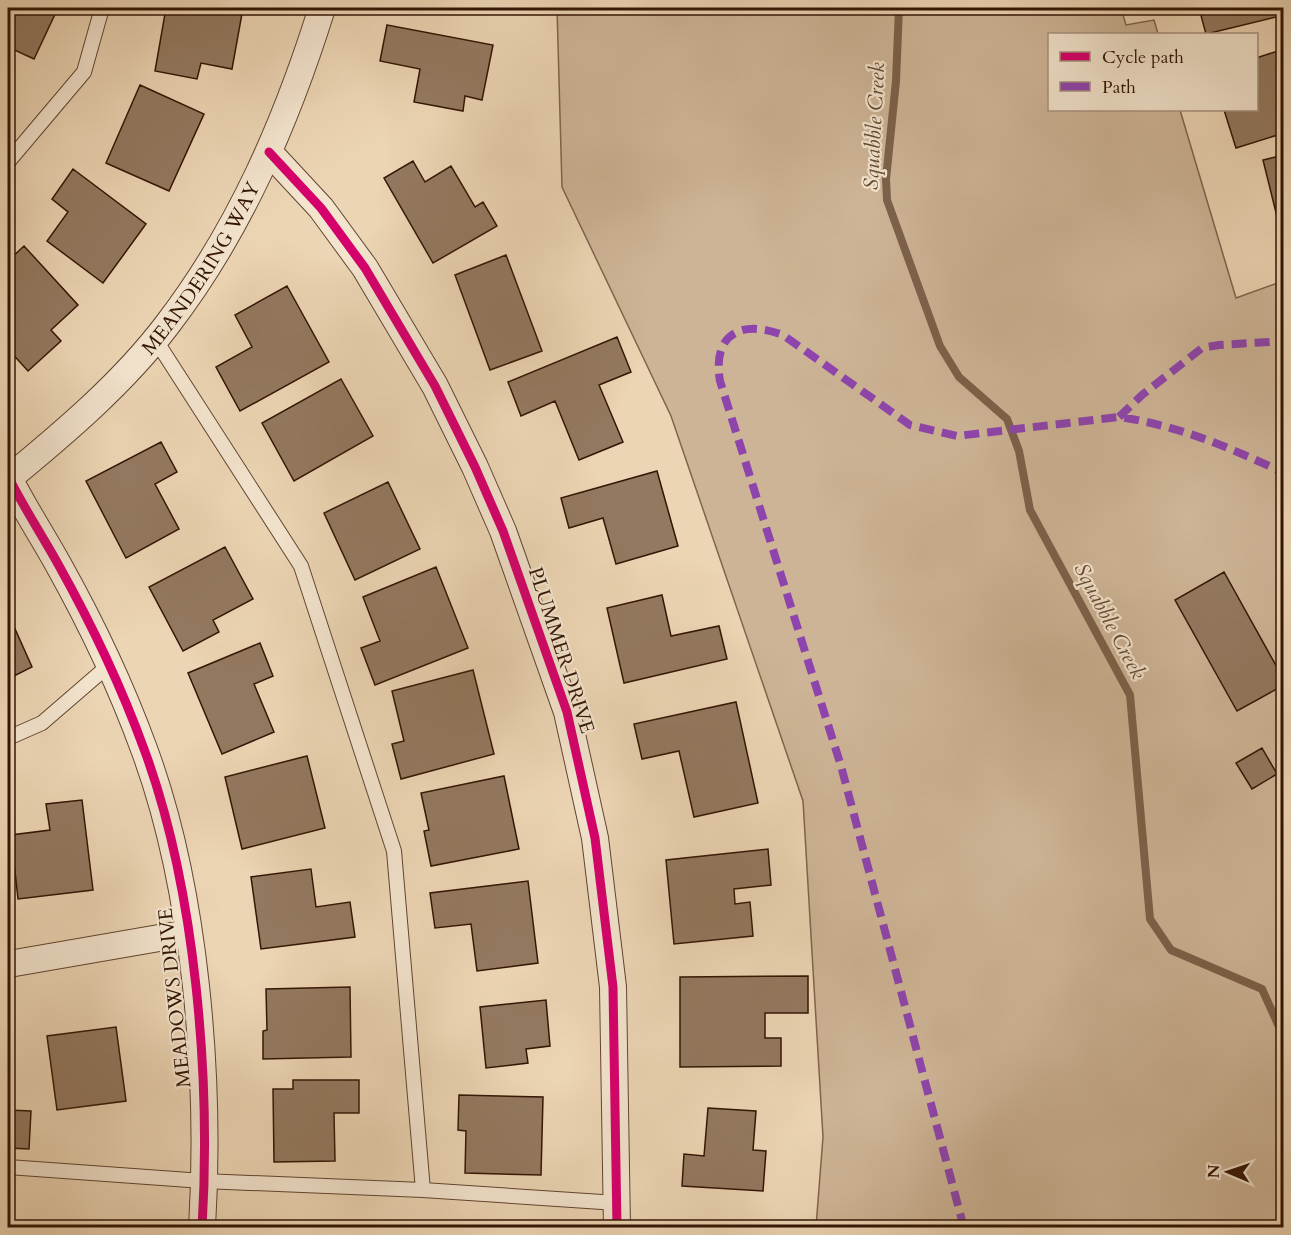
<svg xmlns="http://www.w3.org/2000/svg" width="1291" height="1235" viewBox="0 0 1291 1235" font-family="Cardo,serif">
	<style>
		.green { fill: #cdb496; stroke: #80644d; stroke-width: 1.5 }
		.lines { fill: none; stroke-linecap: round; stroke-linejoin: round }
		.stream { stroke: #7c614a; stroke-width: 8 }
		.building { fill: #937960; stroke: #331504; stroke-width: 1.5 }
		.service-casing { stroke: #614530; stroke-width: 16 }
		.minor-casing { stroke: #614530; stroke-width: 28 }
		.service { stroke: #f3e4ce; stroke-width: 14 }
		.minor { stroke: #f3e4ce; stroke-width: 26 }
		.quiet { stroke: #8e44ad; stroke-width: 8; stroke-dasharray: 15 8; stroke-linecap: butt }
		.cycleway-casing { stroke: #f3e4ce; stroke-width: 13 }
		.cycleway { stroke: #d6006c; stroke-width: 9 }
		.labels { text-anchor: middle; stroke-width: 4.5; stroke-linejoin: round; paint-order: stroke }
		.street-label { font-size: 20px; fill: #331504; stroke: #f3e4ce }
		.water-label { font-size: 21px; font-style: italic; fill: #644832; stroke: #f3e4ce }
	</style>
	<rect width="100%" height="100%" fill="#ecd5b4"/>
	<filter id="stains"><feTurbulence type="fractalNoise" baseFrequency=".00333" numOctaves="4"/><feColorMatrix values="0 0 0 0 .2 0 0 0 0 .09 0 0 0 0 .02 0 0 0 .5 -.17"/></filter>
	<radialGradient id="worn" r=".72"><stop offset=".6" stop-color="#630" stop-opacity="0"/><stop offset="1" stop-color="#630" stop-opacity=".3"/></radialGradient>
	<!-- green -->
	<path class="green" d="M557,8h564l5,17 28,-5 4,14h-108v76h130l56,188 47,-17v946h-467l7,-90 -20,-336 -132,-385 -109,-229z"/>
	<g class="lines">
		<!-- stream -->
		<path class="stream" d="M899,8l-3,73 -10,98 1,21 53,146 19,31 48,42 12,32 11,59 100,185 20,224 21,31 91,39 19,42v197"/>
	</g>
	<!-- building -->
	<path class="building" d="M8,8h39l9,4 -22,47 -26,-12z
		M166,8h77l-11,61 -31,-6 -4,16 -42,-8z
		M1199,8h84l1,7 -78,19z
		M387,25l106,20 -11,55 -17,-4 -2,15 -49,-9 6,-33 -40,-8z
		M1284,49v84l-48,15 -12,-38h32v-52z
		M140,85l64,29 -35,77 -63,-28z
		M1284,155v90l-21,-85z
		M413,161l12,21 26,-16 24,41 8,-5 14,24 -64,37 -49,-85z
		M73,169l73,55 -43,59 -56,-42 21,-29 -16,-13z
		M24,246l54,59 -27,25 10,11 -33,30 -20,-22v-88z
		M506,255l36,96 -52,19 -35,-95z
		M287,286l42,76 -89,49 -24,-44 36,-20 -17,-32z
		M617,337l14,35 -32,13 24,57 -44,18 -24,-59 -34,15 -13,-34z
		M341,379l32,57 -79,45 -32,-58z
		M161,442l16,30 -22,12 24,45 -53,29 -40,-77z
		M657,471l21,75 -62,18 -13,-46 -34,10 -8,-30z
		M388,482l32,67 -65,31 -31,-67z
		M225,547l28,52 -40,21 6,12 -36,19 -34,-64z
		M436,567l32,81 -93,37 -14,-37 19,-7 -17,-44z
		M1224,572l60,108v5l-47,26 -62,-111z
		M662,595l9,41 48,-10 8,33 -103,24 -17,-75z
		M8,613l24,54 -24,12z
		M260,643l13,33 -19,8 20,48 -52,22 -34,-81z
		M473,670l21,84 -93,25 -9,-35 12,-3 -12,-50z
		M736,702l22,101 -64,14 -15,-66 -37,8 -8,-35z
		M1262,748l15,26 -25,15 -16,-26z
		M307,756l18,72 -83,21 -17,-72z
		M504,776l15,73 -88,17 -7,-35 5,-1 -8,-37z
		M82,800l11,90 -75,9 -7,-64 39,-5 -4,-26z
		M768,849l3,36 -37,4 1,15 15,-2 3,34 -79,8 -8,-84z
		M311,869l5,38 34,-5 5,35 -94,12 -10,-72z
		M528,881l10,82 -61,8 -6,-47 -36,4 -5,-35z
		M808,976v37h-43v25h16v28l-101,1v-90z
		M350,987l1,70 -88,2v-28l4,-1 -1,-41z
		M546,1000l4,46 -24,3 2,14 -42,5 -6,-61z
		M116,1027l10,74 -69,9 -10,-74z
		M293,1080h66v33h-25l1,48 -61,1 -1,-73h20z
		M459,1095l84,2 -2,78 -76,-2 1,-42 -8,-1z
		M708,1108l48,3 -3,39 13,1 -3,40 -81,-5 2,-32 20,2z
		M8,1110l23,1 -2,38 -21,-1z"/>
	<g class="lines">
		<!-- service casing -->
		<g class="service-casing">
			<path id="service" d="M8,162l76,-90 18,-64
				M155,339l146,227 93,285 29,339 194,13
				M8,738l34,-15 66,-57
				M8,1167l195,14 220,9"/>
		</g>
		<!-- minor casing -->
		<g class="minor-casing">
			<g id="minor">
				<path d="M269,152l52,56 44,60 70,118 40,81 28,64 64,181 28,126 18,149 4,241"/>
				<path d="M9,478c15,30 33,57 49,86 33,59 63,122 86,185 52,140 67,330 58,479"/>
				<path id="s1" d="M8,479c56,-46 115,-96 159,-154 73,-95 120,-205 155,-317"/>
				<path d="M9,964l179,-31"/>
			</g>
		</g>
		<!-- service -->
		<use href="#service" class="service"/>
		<!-- minor -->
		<use href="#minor" class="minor"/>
		<!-- quiet -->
		<path class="quiet" d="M1119,417l23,-22 60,-47 17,-3 65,-4
			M964,1228l-123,-462 -121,-385c-8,-47 21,-62 63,-46l127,90 47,11 162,-19c58,8 112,31 165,56"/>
		<!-- cycleway casing -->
		<g class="cycleway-casing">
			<path id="cycleway" d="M269,152l52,56 44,60 70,118 40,81 28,64 64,181 28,126 18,149 4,241
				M9,478c15,30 33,57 49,86 33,59 63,122 86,185 52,140 67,330 58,479"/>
		</g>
		<!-- cycleway -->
		<use href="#cycleway" class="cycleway"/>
	</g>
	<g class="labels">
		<!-- street labels -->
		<g class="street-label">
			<text dy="7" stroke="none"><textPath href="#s1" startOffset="288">MEANDERING WAY</textPath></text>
			<text transform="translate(562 650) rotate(72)" y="7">PLUMMER DRIVE</text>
			<text transform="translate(174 998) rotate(-96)" y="7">MEADOWS DRIVE</text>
		</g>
		<!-- water labels -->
		<g class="water-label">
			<text transform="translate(874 126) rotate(-87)" y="7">Squabble Creek</text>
			<text transform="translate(1110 621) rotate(62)" y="7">Squabble Creek</text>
		</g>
	</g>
	<!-- margin -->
	<rect width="1291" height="1235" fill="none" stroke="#ecd5b4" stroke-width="30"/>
	<rect x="9" y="9" width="1273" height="1217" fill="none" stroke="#331504" stroke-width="3"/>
	<rect x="15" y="15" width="1261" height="1205" fill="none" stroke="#331504" stroke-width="1.5"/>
	<!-- legend -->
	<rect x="1048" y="33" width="210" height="78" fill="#f3e4ce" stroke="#a6917d" stroke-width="1.5"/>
	<rect x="1060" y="52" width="30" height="9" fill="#d6006c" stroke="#a6917d" stroke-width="1.5"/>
	<text x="1102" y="63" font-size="18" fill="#331504">Cycle path</text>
	<rect x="1060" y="82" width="30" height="9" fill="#8e44ad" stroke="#a6917d" stroke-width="1.5"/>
	<text x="1102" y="93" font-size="18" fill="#331504">Path</text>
	<!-- north arrow -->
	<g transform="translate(1228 1172) rotate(272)" stroke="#f3e4ce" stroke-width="4.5" paint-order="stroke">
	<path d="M0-4.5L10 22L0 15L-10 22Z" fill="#331504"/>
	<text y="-9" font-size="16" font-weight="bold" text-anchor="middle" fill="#331504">N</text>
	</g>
	<rect width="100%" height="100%" filter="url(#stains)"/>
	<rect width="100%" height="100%" fill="url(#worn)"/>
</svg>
